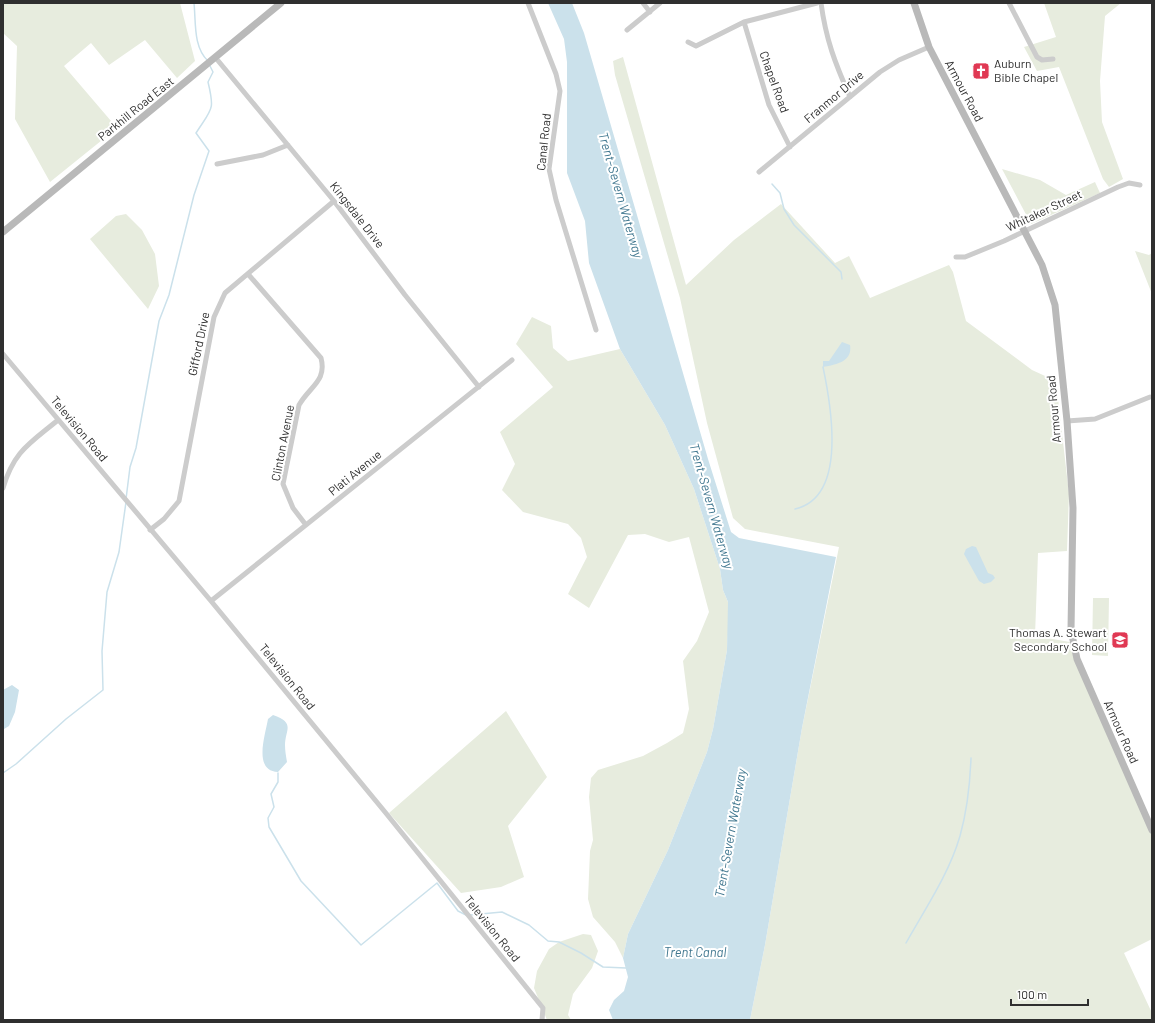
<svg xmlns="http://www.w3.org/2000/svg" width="1155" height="1023" viewBox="0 0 1155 1023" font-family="Barlow,sans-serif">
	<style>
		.green { fill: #e7ecde }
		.water { fill: #cbe1eb }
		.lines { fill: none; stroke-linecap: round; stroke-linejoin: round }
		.stream { stroke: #cbe1eb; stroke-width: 1.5 }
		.minor { stroke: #ccc; stroke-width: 5 }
		.secondary { stroke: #b9b9b9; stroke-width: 7 }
		.labels { text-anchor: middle; stroke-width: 4; stroke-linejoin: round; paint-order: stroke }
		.poi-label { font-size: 12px; fill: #2f2f2f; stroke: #fff; text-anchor: start }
		.street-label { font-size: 12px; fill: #2f2f2f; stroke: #fff }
		.water-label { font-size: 13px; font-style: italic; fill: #40778f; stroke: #fff }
	</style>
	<rect width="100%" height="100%" fill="#fff"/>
	<!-- green -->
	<path class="green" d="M3,3h177l15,58 -18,17 -32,-38 -36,25 -18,-22 -27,23 53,62 -67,54 -35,-63 2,-73 -14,-13z
		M1044,3h77l-16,13 -5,65 2,41 21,57 -14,8 -6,-8 -44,-112 -22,4 -13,-24 32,-10z
		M623,57l63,228 48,-45 47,-36 54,59 14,-7 21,42 79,-33 4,7 13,49 66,49 24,11 13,113 -2,57 -29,2 -3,83 35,6 63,142 19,51v104l-28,14 28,60v7h-402l15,-75 37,-217 37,-181 -94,-18 -12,-11 -26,-95 -27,-125 -65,-223 -2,-14z
		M1002,169l38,11 26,15 29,-13 5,11 -69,31z
		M126,214l16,16 13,24 4,32 -11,23 -58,-70 26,-23z
		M1135,251l14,4 3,-2v41z
		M532,317l19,9 2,22 15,13 52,-12 45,76 29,64 26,80 3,21 5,12 1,14 -2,34 -14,79 -6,23 -39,98 -40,84 -5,24 -8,-16 -22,-25 -5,-18 2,-48 3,-11 -4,-43 2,-19 7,-8 45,-14 24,-13 16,-10 6,-24 -6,-48 14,-20 12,-29 -20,-75 -20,5 -24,-8 -17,1 -39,73 -21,-14 19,-37 -6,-19 -13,-14 -45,-12 -21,-22 13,-26 -15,-32 53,-45 -37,-43z
		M1093,598h16l-1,58 -16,-1z
		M506,711l41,66 -39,49 16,51 -23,10 -40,6 -72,-80z
		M583,934l8,1 7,16 -6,17 -19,26 -5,21 3,5h-24l-13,-32 3,-17 12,-22 10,-7z"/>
	<!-- water -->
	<path class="water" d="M548,3h24l12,30 124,426 23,73 8,6 97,19 -34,171 -37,217 -15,75h-137l-4,-10 5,-10 10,-9 4,-14 -5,-19 5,-24 40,-84 39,-98 6,-23 14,-79 1,-48 -5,-12 -3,-21 -26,-80 -29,-64 -45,-76 -31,-86 -4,-42 -18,-48v-111l-3,-23z
		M842,342l8,3c3,17 -15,20 -27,22v-6h6z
		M972,546l4,1 12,26 5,2 2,3 -4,4 -7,2 -5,-3 -15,-27 2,-5z
		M12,685l7,5 -4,22 -6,14 -5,3 -1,-39z
		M273,715c23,8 12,15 12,30 0,6 1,11 2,17l-9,10c-25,-1 -13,-36 -10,-53z"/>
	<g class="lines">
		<!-- stream -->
		<path class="stream" d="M194,3c2,19 -1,44 14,58
			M772,184l8,9 4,16 10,16 47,47 1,7
			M126,499l4,-32 6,-19 23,-127 10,-26 25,-100 15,-44 -13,-18c16,-25 19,-22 12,-51l5,-10 -3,-6
			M795,509c53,-12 36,-104 28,-142
			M3,773l13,-9 50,-45 37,-29 -1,-39 5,-59 12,-40 7,-50
			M278,773v9l-7,12 3,13 -6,11 1,9 32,54 60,64 76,-62 21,28 8,4
			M470,915l32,-3 27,13 19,16 11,1 22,11 22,14 23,1
			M906,943c19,-34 43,-69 54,-107 7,-25 10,-52 11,-78"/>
		<!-- minor -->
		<path class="minor" d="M528,3l28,71 4,17 -11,78 7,31 40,130
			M643,3l7,9
			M821,3c5,37 14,60 29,94
			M1009,3l28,54 5,3 11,-1
			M744,22l25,83 21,42
			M627,30l33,-27
			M688,42l8,4 48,-24 73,-19
			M215,57l119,144 71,94 74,92
			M217,164l46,-9 25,-10
			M759,172l121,-100 19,-12 30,-13
			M956,257h9l39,-16 114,-54 11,-4 11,2
			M248,274l73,84c6,23 -11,28 -22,47l-16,79 10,24 13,17
			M3,354l208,247 174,211 158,196 -1,12
			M1067,421l28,-2 55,-22
			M3,488c11,-37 26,-44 55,-68
			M150,530l14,-11 15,-18 35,-184 11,-24 109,-92
			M211,601l301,-241"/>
		<!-- secondary -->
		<path class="secondary" d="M914,3l15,44 113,218 13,40 12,116 6,87 -2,122 6,29 75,171
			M3,232l278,-229"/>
	</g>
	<!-- icons -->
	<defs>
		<g id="church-square" transform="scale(0.9)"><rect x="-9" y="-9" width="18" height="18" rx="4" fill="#e03853" stroke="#fff"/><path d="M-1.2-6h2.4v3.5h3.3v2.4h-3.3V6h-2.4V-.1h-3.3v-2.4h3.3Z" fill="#fff"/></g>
		<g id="school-square" transform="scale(0.9)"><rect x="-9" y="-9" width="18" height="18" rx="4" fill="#e03853" stroke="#fff"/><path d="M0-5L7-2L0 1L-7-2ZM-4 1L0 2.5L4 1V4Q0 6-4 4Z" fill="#fff"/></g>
	</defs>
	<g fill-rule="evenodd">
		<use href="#church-square" x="981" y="71"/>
		<use href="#school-square" x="1120" y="640"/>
	</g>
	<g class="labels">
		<!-- poi labels -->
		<g class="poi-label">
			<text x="994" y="68">Auburn<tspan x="994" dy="14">Bible Chapel</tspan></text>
			<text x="1107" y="637" text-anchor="end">Thomas A. Stewart<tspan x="1107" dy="14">Secondary School</tspan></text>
		</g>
		<!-- street labels -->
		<g class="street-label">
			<text transform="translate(774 82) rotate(70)" y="4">Chapel Road</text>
			<text transform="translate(964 91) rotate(62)" y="4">Armour Road</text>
			<text transform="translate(834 97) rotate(-40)" y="4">Franmor Drive</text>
			<text transform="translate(136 109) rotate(-39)" y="4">Parkhill Road East</text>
			<text transform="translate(544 142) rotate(-84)" y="4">Canal Road</text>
			<text transform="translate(1044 211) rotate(-25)" y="4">Whitaker Street</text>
			<text transform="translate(357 215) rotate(52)" y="4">Kingsdale Drive</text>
			<text transform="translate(199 344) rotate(-78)" y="4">Gifford Drive</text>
			<text transform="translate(1054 409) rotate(-95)" y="4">Armour Road</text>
			<text transform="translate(79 429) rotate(50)" y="4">Television Road</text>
			<text transform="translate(283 443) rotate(-79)" y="4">Clinton Avenue</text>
			<text transform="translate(355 473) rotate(-39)" y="4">Plati Avenue</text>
			<text transform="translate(287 677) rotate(51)" y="4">Television Road</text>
			<text transform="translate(1121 732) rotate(66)" y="4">Armour Road</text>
			<text transform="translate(492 929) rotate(51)" y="4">Television Road</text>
		</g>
		<!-- water labels -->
		<g class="water-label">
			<text transform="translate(621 195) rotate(74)" y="5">Trent–Severn Waterway</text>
			<text transform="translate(712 506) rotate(74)" y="5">Trent–Severn Waterway</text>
			<text transform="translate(730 833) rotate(-80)" y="5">Trent–Severn Waterway</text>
			<text x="695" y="957">Trent Canal</text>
		</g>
	</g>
	<!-- border -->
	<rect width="1155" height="1023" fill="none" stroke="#2f2f2f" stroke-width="8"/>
	<!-- scale -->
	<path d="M1011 999v6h77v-6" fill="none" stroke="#2f2f2f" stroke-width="2"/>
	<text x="1017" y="999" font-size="12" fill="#2f2f2f" stroke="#ffffff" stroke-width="3" paint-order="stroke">100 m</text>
</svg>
